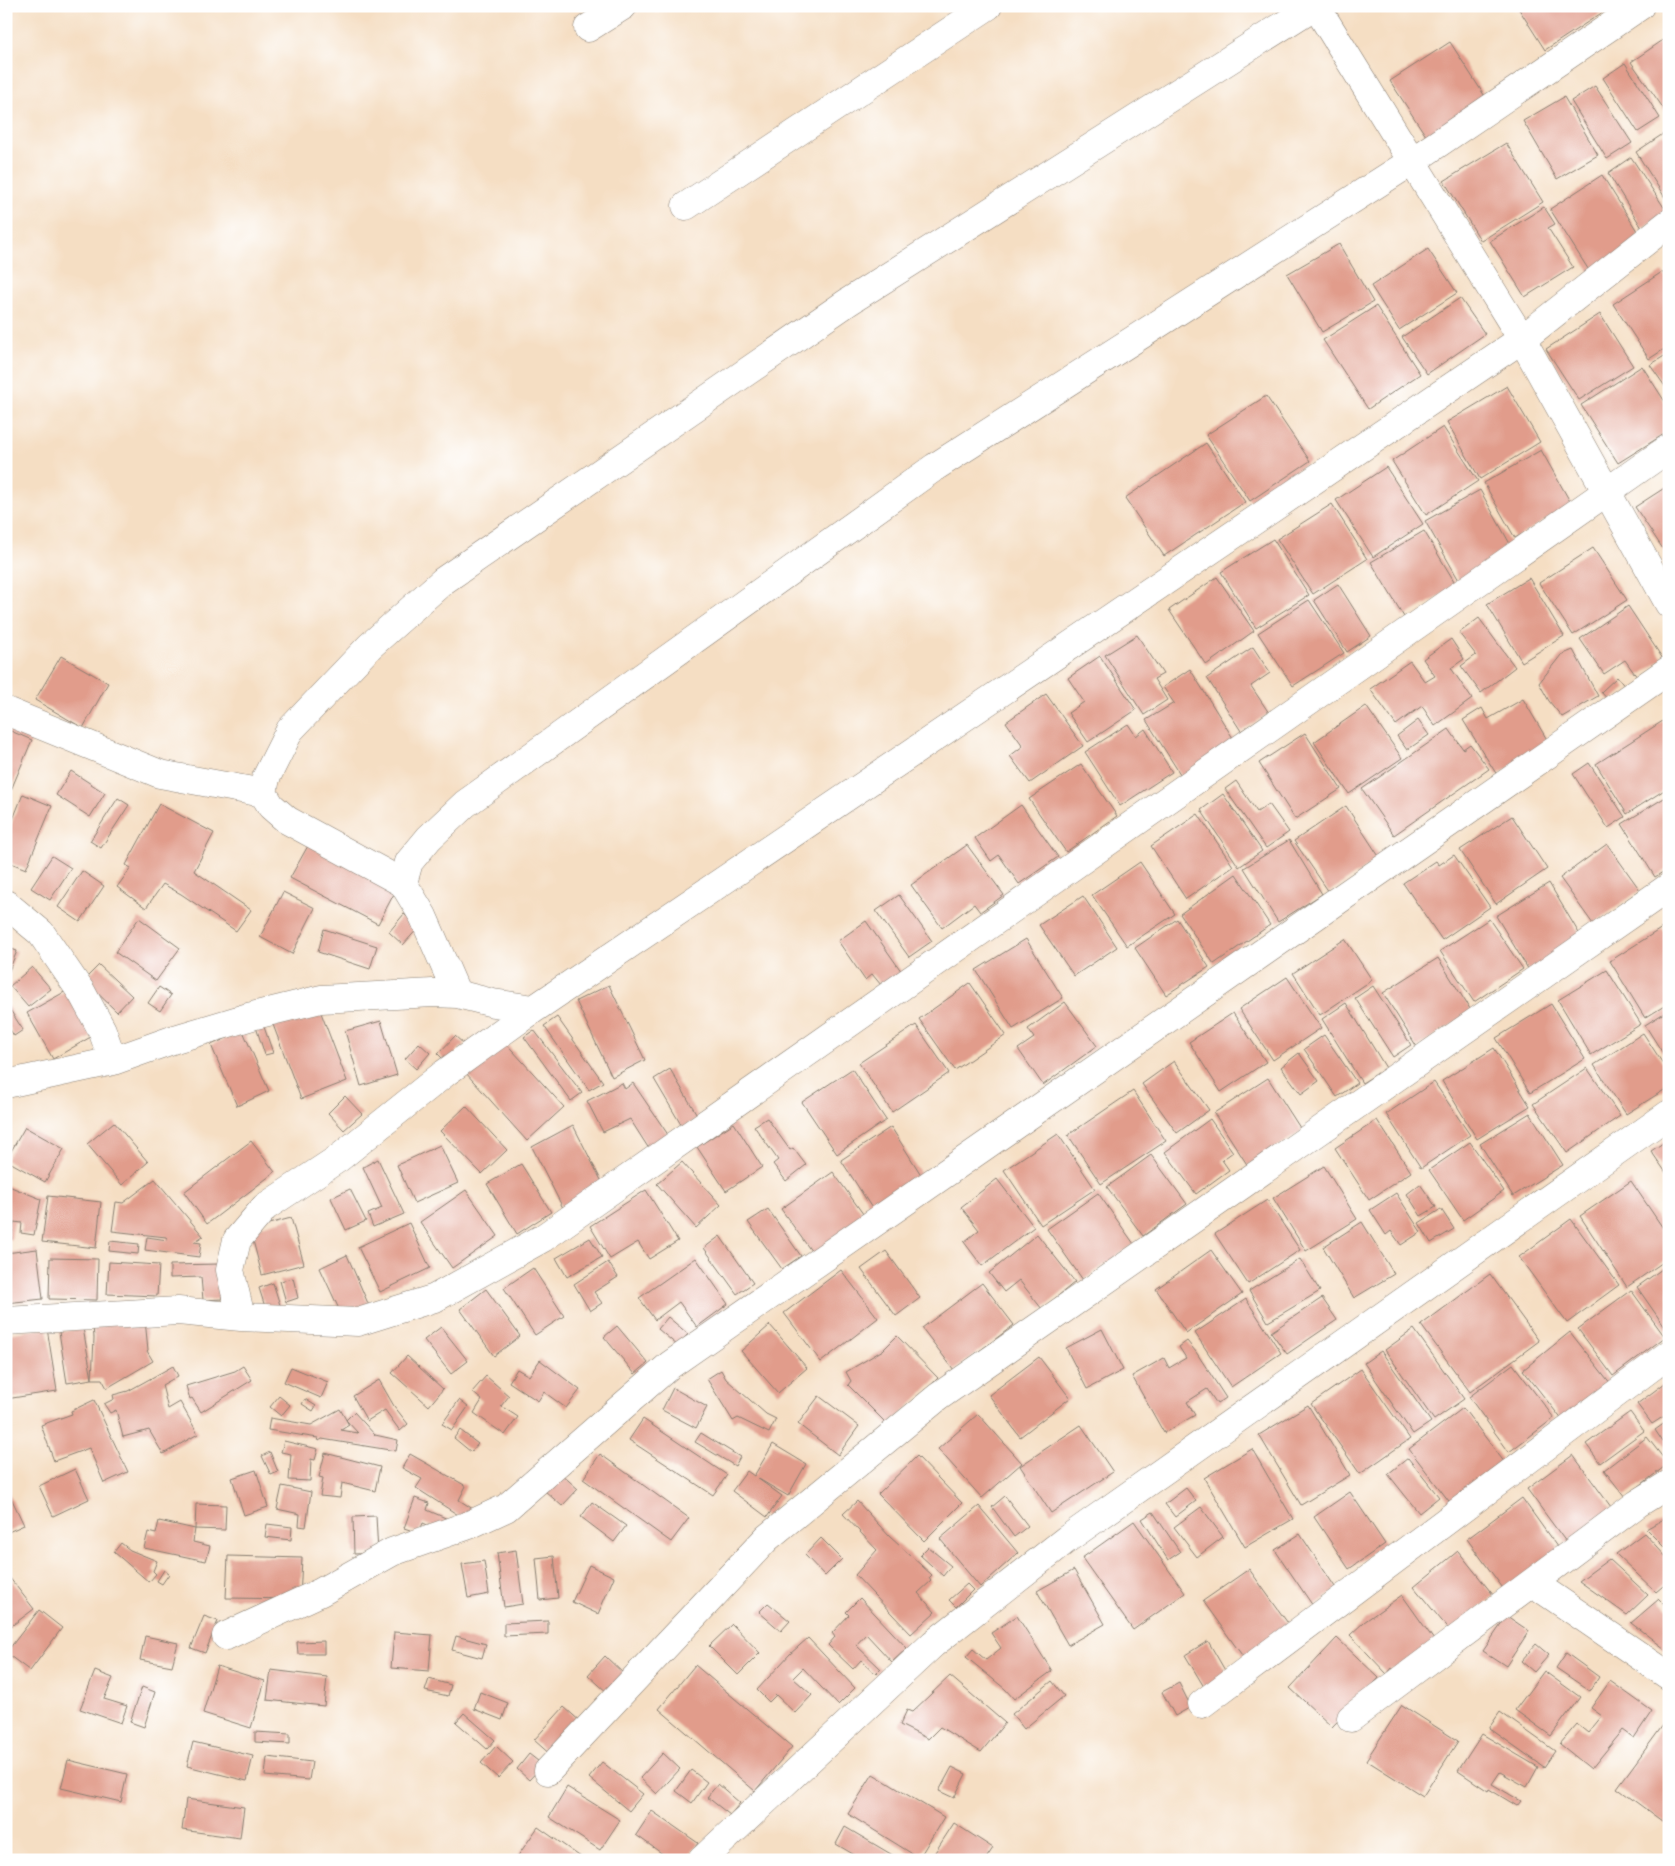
<svg xmlns="http://www.w3.org/2000/svg" width="1675" height="1866" viewBox="0 0 1675 1866" font-family="'IM FELL English',serif">
	<style>
		.building { fill: #e19c8b }
		.lines { fill: none; stroke-linecap: round; stroke-linejoin: round }
		.minor-casing { stroke: #887d70; stroke-width: 29 }
		.minor { stroke: #fff; stroke-width: 28 }
	</style>
	<rect width="100%" height="100%" fill="#fff"/>
	<filter id="ink" filterUnits="userSpaceOnUse"><feTurbulence type="fractalNoise" baseFrequency=".02" numOctaves="2"/><feDisplacementMap in="SourceGraphic" scale="10" xChannelSelector="R" yChannelSelector="G"/><feConvolveMatrix kernelMatrix="1 2 1 2 8 2 1 2 1" color-interpolation-filters="sRGB"/></filter>
	<filter id="wash" filterUnits="userSpaceOnUse"><feTurbulence type="fractalNoise" baseFrequency=".0096" numOctaves="4" result="noise"/><feDisplacementMap in="SourceGraphic" scale="20" xChannelSelector="R" yChannelSelector="G"/><feGaussianBlur stdDeviation="1.12" result="paint"/><feColorMatrix in="noise" values="0 0 0 0 0 0 0 0 0 0 0 0 0 0 0 0 0 1.4 0 .05"/><feComposite in="paint" operator="in"/></filter>
	<g filter="url(#wash)">
		<rect width="100%" height="100%" fill="#f5dec3"/>
		<g id="blocks">
			<!-- building -->
			<path class="building" d="M1517,6h82l4,6 -58,38z
				M1669,36v75l-3,1 -35,-50z
				M1450,42l36,56 -60,38 -36,-55z
				M1625,63l35,55 -22,14 -35,-54z
				M1595,86l37,57 -25,16 -36,-58z
				M1564,97l34,58 -41,24 -34,-58z
				M1663,134l6,9v61l-33,-52z
				M1506,143l37,59 -62,39 -37,-60z
				M1631,157l36,55 -25,16 -34,-55z
				M1602,175l40,64 -52,33 -40,-63z
				M1544,207l11,17 -7,4 25,39 -48,30 -35,-56z
				M1339,244l34,58 -51,30 -35,-58z
				M1428,249l29,44 -58,37 -28,-44z
				M1662,272l7,10v64l-20,13 -36,-55z
				M1460,298l25,36 -58,40 -25,-37z
				M1376,306l44,68 -52,35 -45,-69z
				M1600,314l33,52 -54,34 -33,-51z
				M1669,353v39l-19,-27z
				M1642,366l27,42v23l-51,32 -37,-58z
				M1507,386l33,56 -60,37 -33,-57z
				M1266,396l44,65 -60,40 -44,-66z
				M1443,427l35,54 -52,34 -34,-54z
				M1206,443l39,59 -81,54 -39,-58z
				M1541,450l31,55 -57,33 -31,-55z
				M1386,467l37,57 -50,33 -37,-57z
				M1669,485v73l-34,-51z
				M1480,490l34,61 -54,31 -35,-61z
				M1332,504l35,55 -54,35 -36,-55z
				M1424,531l33,55 -53,31 -33,-55z
				M1273,539l36,56 -53,33 -35,-56z
				M1593,548l34,52 -54,35 -34,-52z
				M1217,577l37,54 -48,34 -37,-55z
				M1529,578l35,58 -42,26 -35,-58z
				M1338,584l33,52 -24,16 -33,-52z
				M1309,600l35,53 -51,33 -35,-53z
				M1628,606l35,53 -26,18 -12,-17 -21,14 -24,-35z
				M1479,618l36,49 -34,26 -20,-27 15,-11 -17,-22z
				M1137,635l26,39 -9,5 13,21 -23,15 -39,-60z
				M1451,639l13,20 -13,9 21,31 -37,27 -13,-20 -26,19 -26,-36 40,-28 15,21 10,-6 -12,-17z
				M1253,647l17,26 -19,13 18,27 -28,18 -34,-53z
				M1573,650l25,46 -36,21 -13,-16 -10,-18 22,-28z
				M61,656l47,27 -25,45 -48,-28z
				M1100,656l36,54 -48,32 -20,-29 16,-11 -16,-24z
				M1190,669l46,74 -54,34 -36,-57 28,-17 -11,-16z
				M1617,677l9,11 -16,14 -9,-10z
				M1046,694l37,52 -53,37 -20,-27 13,-10 -17,-24z
				M1523,699l26,44 -52,32 -34,-55 19,-12 6,11z
				M1366,706l36,52 -53,36 -35,-52z
				M1669,717v70l-42,27 -31,-50z
				M1418,720l11,15 -22,15 -10,-14z
				M1128,724l8,12 9,-7 27,43 -52,34 -35,-54z
				M6,729l26,11 -21,50 -5,-2z
				M1449,729l14,20 7,-5 19,25 -95,66 -32,-46z
				M1305,733l36,56 -46,30 -36,-56z
				M1589,763l36,54 -17,11 -35,-54z
				M1081,764l36,52 -51,36 -37,-53z
				M71,771l34,22 -15,24 -34,-22z
				M1236,781l21,31 12,-8 20,28 -23,16 -41,-59z
				M23,794l29,12 -26,63 -20,-8v-24z
				M1223,794l39,57 -23,16 -38,-57z
				M1669,795v73l-14,9 -33,-53z
				M118,798l11,7 -28,43 -11,-7z
				M159,804l55,29 -20,38 57,39 -15,21 -55,-37 -18,-10 -17,24 -29,-21 14,-19 -5,-3z
				M1021,805l37,52 -39,27 -20,-29 -8,6 -16,-23z
				M1346,806l34,52 -51,34 -35,-51z
				M1198,814l35,52 -47,33 -35,-53z
				M1512,816l35,53 -51,35 -36,-54z
				M1289,840l33,54 -44,28 -34,-54z
				M309,844l87,46 -18,34 -88,-46z
				M1607,844l33,46 -47,34 -33,-46z
				M967,845l37,50 -24,17 -6,-8 -32,24 -31,-43z
				M1454,855l36,52 -48,33 -39,-57 33,-22 3,4z
				M52,856l19,12 -21,32 -19,-12z
				M1140,862l35,52 -48,32 -35,-51z
				M82,871l22,15 -24,36 -22,-15z
				M1236,874l34,51 -56,39 -34,-50z
				M1549,883l34,57 -53,32 -34,-56z
				M283,892l32,16 -23,46 -32,-17z
				M899,895l33,46 -23,16 -33,-46z
				M1083,896l34,51 -43,29 -35,-51z
				M404,914l15,13 -16,18 -14,-13z
				M139,918l41,30 -24,33 -41,-29z
				M1177,919l32,48 -43,28 -31,-47z
				M1489,919l34,50 -49,33 -34,-51z
				M866,921l38,54 -23,10 -9,-11 -7,6 -27,-39z
				M1662,928l7,11v64l-24,15 -35,-57z
				M324,929l53,17 -7,23 -52,-17z
				M1026,939l37,59 -50,31 -37,-59z
				M1345,939l27,41 -52,35 -27,-42z
				M6,947l11,4 -11,27z
				M1438,958l34,54 -55,35 -34,-54z
				M99,965l33,31 -15,16 -33,-32z
				M32,967l19,22 -23,18 -18,-21z
				M1607,970l34,54 -50,31 -33,-55z
				M1287,977l34,51 -48,32 -34,-51z
				M970,983l36,52 -51,35 -36,-51z
				M609,985l36,75 -33,17 -36,-76z
				M1373,986l38,59 -18,12 -38,-59z
				M159,987l12,8 -11,16 -12,-8z
				M68,990l26,45 -41,24 -26,-46z
				M1065,1002l32,44 -54,39 -25,-36 16,-11 -6,-9z
				M1346,1003l40,65 -24,15 -40,-64z
				M1551,1004l34,55 -55,34 -34,-55z
				M7,1005l16,25 -9,6 -8,-13z
				M318,1005l29,76 -46,18 -29,-77z
				M1669,1010v53l-24,-38z
				M1233,1013l33,49 -45,30 -32,-50z
				M557,1017l46,65 -14,8 -45,-64z
				M381,1021l16,54 -36,11 -16,-55z
				M263,1024l10,29 -8,2 -9,-28z
				M916,1025l33,48 -57,39 -33,-49z
				M534,1030l48,63 -11,8 -47,-64z
				M243,1031l26,60 -32,15 -26,-61z
				M1643,1033l26,40v14l-43,27 -32,-49z
				M1324,1035l33,48 -20,14 -33,-48z
				M455,1036l9,8 -17,19 -9,-9z
				M502,1039l62,68 -37,34 -62,-69z
				M419,1043l11,10 -14,16 -11,-10z
				M1494,1048l36,58 -53,33 -35,-58z
				M1299,1053l20,28 -18,13 -20,-27z
				M1174,1061l35,49 -32,23 -35,-49z
				M1587,1068l33,48 -53,37 -34,-49z
				M670,1069l29,49 -16,10 -29,-49z
				M852,1069l34,51 -49,34 -35,-52z
				M1268,1078l34,53 -54,35 -34,-53z
				M1434,1082l36,53 -49,33 -35,-54z
				M622,1083l3,6 8,-6 38,56 -20,13 -21,-33 -27,13 -16,-31z
				M1133,1091l33,50 -65,43 -33,-49z
				M345,1096l17,18 -18,16 -16,-17z
				M466,1106l41,44 -25,24 -42,-43z
				M1530,1113l33,52 -50,31 -33,-52z
				M767,1118l23,32 3,-2 13,17 -20,16 -13,-17 5,-4 -24,-34z
				M1210,1119l23,33 -11,8 7,10 -33,24 -31,-42z
				M1377,1120l34,52 -42,28 -34,-52z
				M114,1122l34,40 -26,23 -35,-41z
				M734,1123l28,44 -36,24 -29,-44z
				M573,1125l32,63 -41,22 -32,-63z
				M25,1127l39,22 -19,33 -39,-22z
				M891,1127l34,54 -50,32 -34,-53z
				M1058,1134l37,55 -54,36 -37,-55z
				M1669,1139v38l-18,-26z
				M251,1141l24,31 -68,52 -23,-32z
				M1470,1142l34,49 -41,29 -34,-50z
				M440,1145l18,38 -44,20 -17,-38z
				M1151,1155l36,49 -44,32 -36,-49z
				M378,1159l26,55 -31,13 -5,-13 14,-6 -19,-41z
				M682,1162l39,43 -25,23 -39,-44z
				M521,1164l30,48 -34,22 -30,-50z
				M1324,1166l33,53 -51,32 -33,-53z
				M833,1172l33,46 -52,37 -33,-46z
				M155,1179l48,57 -9,6 7,1 -2,14 -54,-7 2,-13 21,3 -2,-3 -54,-6 4,-29 7,1z
				M997,1179l37,48 -52,39 -18,-24 15,-12 -18,-23z
				M1631,1181l38,56v21l-42,29 -47,-71z
				M1420,1184l16,23 -15,9 -14,-22z
				M6,1185l35,14 -7,36 -13,-2 1,-10 -8,-1 -3,18 -5,-1z
				M350,1189l16,32 -20,9 -15,-32z
				M466,1190l32,46 -46,32 -32,-46z
				M646,1190l32,51 -29,18 -11,-17 -28,17 -20,-33z
				M1098,1193l36,51 -51,36 -36,-51z
				M1396,1193l25,39 -20,13 -10,-14 -5,4 -16,-25z
				M48,1196l53,6 -5,46 -54,-6z
				M1267,1200l33,50 -52,34 -33,-50z
				M768,1209l33,47 -19,13 -34,-47z
				M1441,1209l13,20 -23,14 -12,-20z
				M291,1218l13,46 -42,11 -12,-46z
				M1571,1219l48,66 -52,38 -48,-66z
				M1362,1222l32,52 -40,24 -31,-51z
				M409,1223l21,45 -50,24 -22,-45z
				M1037,1234l38,48 -33,27 -23,-29 -15,12 -15,-19z
				M720,1236l33,47 -16,11 -33,-46z
				M590,1238l12,19 -35,20 -11,-19z
				M110,1241l29,3 -1,10 -29,-3z
				M37,1249l6,50 -37,4v-50z
				M1211,1250l31,44 -56,39 -30,-44z
				M886,1251l34,47 -24,18 -35,-47z
				M347,1255l23,53 -26,12 -24,-52z
				M50,1258l48,1 -1,41 -48,-1z
				M696,1258l32,46 -31,23 -18,-25 -24,18 -16,-22z
				M1300,1259l20,32 -52,31 -19,-31z
				M109,1262l50,3 -2,31 -50,-2z
				M608,1262l10,15 -24,15 8,11 -12,8 -16,-27z
				M220,1264l2,35 -19,1 -2,-23 -31,1v-13z
				M1669,1264v69l-32,-46z
				M533,1268l31,48 -29,19 -31,-47z
				M841,1270l37,48 -57,44 -37,-49z
				M1490,1274l49,67 -69,51 -49,-67z
				M293,1278l5,20 -12,4 -6,-21z
				M273,1283l8,25 -14,5 -8,-25z
				M982,1283l32,42 -60,45 -32,-42z
				M486,1289l34,47 -26,20 -34,-47z
				M1631,1290l34,47 -52,39 -35,-47z
				M1322,1298l15,22 -50,34 -16,-22z
				M1246,1299l35,54 -50,34 -36,-54z
				M668,1317l20,17 -10,12 -20,-17z
				M145,1320l3,30 -1,1 6,10 -46,27 -5,-9h-10l2,-41 -1,-13z
				M770,1325l37,43 -29,25 -37,-42z
				M617,1326l31,37 -13,11 -31,-37z
				M441,1327l27,34 -17,13 -27,-34z
				M47,1328l10,63 -51,8v-65z
				M83,1328l9,51 -25,4 -8,-51z
				M1102,1329l21,41 -36,19 -21,-41z
				M1414,1329l50,70 -30,21 -49,-70z
				M1570,1332l41,52 -48,37 -40,-51z
				M897,1336l41,42 -49,48 -41,-41 3,-4 -5,-9 37,-22z
				M1187,1341l9,11 30,46 -9,6 -10,-15 -20,13 8,13 -31,18 -32,-57 32,-18 5,10 17,-10 -7,-11z
				M1381,1351l50,71 -18,12 -49,-71z
				M407,1356l36,33 -14,17 -37,-33z
				M1039,1357l31,41 -50,39 -31,-42z
				M540,1360l40,30 -14,18 -22,-16 -6,9 -29,-19 8,-13 12,7z
				M1513,1364l41,54 -45,34 -40,-55z
				M173,1366l5,10 -16,9 6,24 12,-7 18,32 -35,20 -14,-24 -26,7 -7,-27 -6,3 -6,-9 10,-5 -1,-4 15,-4z
				M243,1366l9,14 -51,32 -9,-14 -2,1 -4,-13 49,-15z
				M291,1367l37,15 -7,16 -37,-16z
				M1361,1369l49,70 -50,35 -49,-70z
				M721,1370l5,9 40,35 10,5 -7,14 -31,-15 -5,3 -26,-42z
				M486,1376l23,20 -8,10 17,11 -13,18 -31,-22 8,-13 -10,-8z
				M379,1380l15,26 14,18 -8,7 -15,-21 -18,11 -14,-25z
				M1669,1380v33l-17,11 -15,-20z
				M673,1388l34,19 -11,21 -34,-18z
				M279,1396l11,9 -9,11 -11,-9z
				M819,1396l40,30 -21,29 -40,-31z
				M305,1399l11,7 -3,5 -11,-7z
				M94,1400l34,72 -24,11 -15,-35 -35,13 -13,-36 31,-11 -1,-3z
				M459,1400l9,7 -16,23 -10,-6z
				M1308,1405l42,70 -49,30 -42,-70z
				M1463,1408l42,55 -53,42 -43,-56z
				M340,1409l9,16 -8,5 17,3 -12,-13 8,-8 21,23 23,5 -2,11 -74,-12 -3,2 -1,-3 -50,-8 2,-12 41,7z
				M1630,1412l14,19 -44,32 -14,-19z
				M978,1414l44,49 -40,35 -44,-49z
				M643,1419l84,56 -14,20 -84,-55z
				M1669,1420v31l-14,-21z
				M1081,1425l32,47 -62,41 -31,-47z
				M460,1430l18,14 -7,8 -17,-14z
				M701,1433l39,24 -5,9 -40,-24z
				M1647,1437l21,27 -43,33 -21,-27z
				M284,1441l34,8 -3,11 -4,-1 -1,22 -21,-1 2,-26 -10,-2z
				M773,1444l33,20 -18,32 -31,-18 25,18 -15,21 -35,-26 15,-20 7,5z
				M1252,1449l41,70 -48,28 -41,-69z
				M270,1452l8,20 -7,3 -9,-19z
				M325,1453l55,14 -5,24 -33,-8 -2,15 -20,-2 3,-18 -4,-1z
				M410,1454l56,32 -7,14 14,9 -7,11 -50,-32 6,-9 -20,-11z
				M600,1454l89,64 -18,24 -88,-63z
				M1573,1455l41,56 -45,35 -42,-57z
				M917,1456l45,47 -38,38 -46,-47z
				M1408,1458l31,39 -20,16 -31,-39z
				M75,1469l14,30 -36,17 -14,-30z
				M256,1470l12,37 -24,8 -12,-37z
				M560,1473l18,16 -16,17 -17,-15z
				M282,1486l29,6 -5,35 -7,-1 1,-12 -23,-5z
				M6,1487l18,38 -18,8z
				M1186,1488l10,13 -21,16 -10,-13z
				M1350,1492l35,52 -36,25 -35,-52z
				M1005,1496l23,30 -14,11 -22,-30z
				M415,1498l14,5 -2,7 21,9 -6,12 -19,-8 -4,10 -15,-5z
				M1522,1498l38,53 -55,40 -38,-52z
				M857,1501l33,36 42,38 -3,3 2,3 -13,12 17,19 -24,22 -56,-59 22,-25 -34,-36z
				M592,1502l34,24 -12,16 -33,-25z
				M196,1504l30,1 -1,25 -30,-1z
				M979,1506l39,47 -38,34 -40,-48z
				M1201,1507l22,30 -26,20 -23,-30z
				M1153,1512l27,40 -12,8 -26,-41z
				M376,1516l2,37 -24,1 -1,-37z
				M1669,1516v36l-23,-23z
				M159,1521l36,8 -2,13 17,4 -4,15 -62,-13 4,-16 8,2z
				M1134,1521l51,72 -52,37 -51,-72z
				M267,1524l25,3 -1,13 -26,-3z
				M1644,1533l25,27v21l-13,11 -40,-38z
				M1300,1534l37,56 -24,16 -38,-56z
				M821,1538l21,21 -17,17 -20,-21z
				M121,1543l9,7 27,11 -4,10 3,3 -7,8 -35,-30z
				M928,1547l23,19 -8,10 -23,-21z
				M516,1550l7,54 -19,3 -7,-54z
				M1458,1551l36,45 -43,36 -37,-45z
				M228,1556l74,2 -2,41 -74,-1z
				M554,1556l4,42 -18,2 -4,-42z
				M1609,1559l39,36 -21,20 -48,-34z
				M484,1561l5,33 -21,4 -6,-34z
				M589,1565l25,12 -16,37 -26,-12z
				M1249,1569l41,57 -46,32 -41,-57z
				M164,1570l5,4 -7,10 -5,-3z
				M1074,1570l31,54 -37,21 -31,-54z
				M9,1577l25,32 -28,21v-51z
				M967,1584l6,6 -17,17 -7,-7z
				M1402,1595l37,52 -42,29 -5,-8 -5,6 -37,-39 14,-13z
				M860,1598l47,50 -15,14 -26,-28 -10,11 25,24 -5,5 -15,-14 -8,9 -25,-24 7,-8 -3,-4 17,-18 -3,-3z
				M1659,1599l10,10v43l-38,-29z
				M768,1603l22,18 -9,10 -22,-19z
				M39,1610l23,18 -32,43 -24,-18z
				M204,1616l14,5 -13,32 -14,-5z
				M1017,1616l35,55 -38,28 -9,-10 -39,-32 7,-8 13,11 15,-12 -10,-15z
				M1507,1616l22,15 -23,35 -23,-15z
				M548,1621v13l-44,2v-13z
				M732,1624l28,29 -22,22 -29,-29z
				M394,1632l38,3 -3,36 -38,-3z
				M145,1636l33,7 -6,23 -32,-6z
				M456,1636l30,8 -4,14 -30,-8z
				M808,1638l47,50 -17,17 -35,-37 -10,10 19,17 -17,18 -19,-18 -7,7 -12,-12 33,-36z
				M1337,1638l42,40 -47,49 -42,-39z
				M324,1641v13h-26l-1,-12z
				M1208,1641l22,38 -23,13 -22,-37z
				M1536,1644l13,11 -15,17 -13,-11z
				M1566,1653l33,24 -9,14 -34,-23z
				M605,1656l20,19 -16,19 -21,-19z
				M695,1665l97,82 -37,44 -96,-82z
				M217,1666l48,15 -14,47 -48,-15z
				M271,1670l56,7 -3,29 -57,-6z
				M95,1671l18,7 -9,21 23,7 -6,17 -41,-14z
				M1544,1671l36,26 -29,39 -36,-26z
				M950,1676l55,47 -24,29 -41,-25 -12,12 -28,-14 7,-15 5,2z
				M429,1679l22,6 -3,11 -23,-5z
				M1052,1681l12,15 -40,33 -12,-15z
				M1610,1681l42,30 -18,27 -11,-8 -32,39 -31,-25 17,-20 11,9 14,-17 -11,-8z
				M1179,1683l12,24 -16,9 -13,-24z
				M142,1687l13,5 -11,35 -14,-5z
				M480,1692l28,11 -6,17 -28,-11z
				M1402,1705l56,36 -35,55 -57,-36z
				M564,1707l18,16 -30,33 -18,-16z
				M1500,1712l55,39 -11,16 -55,-39z
				M464,1713l31,27 -8,9 -31,-27z
				M1669,1717v103l-3,4 -49,-36z
				M255,1732l35,2v10l-35,-2z
				M1482,1734l56,33 -11,20 -27,-15 -8,12 29,17 -4,5 -28,-17 -1,2 -30,-20z
				M193,1742l60,14 -6,25 -60,-15z
				M496,1746l17,16 -15,16 -17,-15z
				M663,1753l17,16 -23,25 -17,-16z
				M529,1754l14,11 -14,15 -12,-11z
				M267,1757l45,5 -3,18 -44,-4z
				M68,1760l59,14 -6,28 -60,-14z
				M602,1762l41,32 -14,17 -40,-33z
				M952,1767l14,7 -12,24 -15,-7z
				M691,1770l16,12 -15,21 -16,-12z
				M873,1774l71,43 -25,41 -71,-44z
				M718,1784l22,19 -10,12 -23,-18z
				M567,1787l53,33 -20,30 -51,-33z
				M186,1799l58,8 -4,31 -58,-8z
				M652,1811l46,32 -12,17h-15l-35,-25z
				M954,1823l39,25 -8,12h-55z
				M538,1827l47,33h-70z
				M845,1827l56,33h-38l-27,-16z"/>
		</g>
	</g>
	<g filter="url(#ink)">
		<use href="#blocks" fill-opacity="0" stroke="#887d70" stroke-width="1"/>
		<g class="lines">
			<!-- minor casing -->
			<g class="minor-casing">
				<path id="minor" d="M1316,6l206,333 147,265
					M588,28l35,-22
					M686,206l302,-200
					M6,711l154,63 103,19
					M403,883l-116,-63 -16,-14 -8,-13 3,-15 24,-48 80,-84 73,-65 405,-279 466,-296
					M6,904l35,29 41,60 20,37 11,31
					M457,994l-34,-78 -20,-33 6,-21 20,-24 36,-34 470,-337 476,-305 229,-156
					M6,1084l107,-23 62,-22 77,-23 69,-17 112,-6 24,1 36,9 41,6 988,-670 147,-116
					M241,1317l-11,-47 7,-30 28,-33 74,-49 106,-85 89,-64
					M6,1321l172,-10 63,6 117,5 77,-24 108,-60 1126,-790
					M1533,1583l136,93
					M226,1636l95,-44 71,-40 77,-27 37,-17 164,-143 999,-695
					M1202,1704l467,-350
					M1351,1718l286,-214 32,-20
					M548,1771l219,-233 171,-141 731,-510
					M702,1860l231,-216 134,-105 602,-425"/>
			</g>
			<!-- minor -->
			<use href="#minor" class="minor"/>
		</g>
	</g>
	<!-- margin -->
	<rect width="1675" height="1866" fill="none" stroke="#fff" stroke-width="25"/>
</svg>
